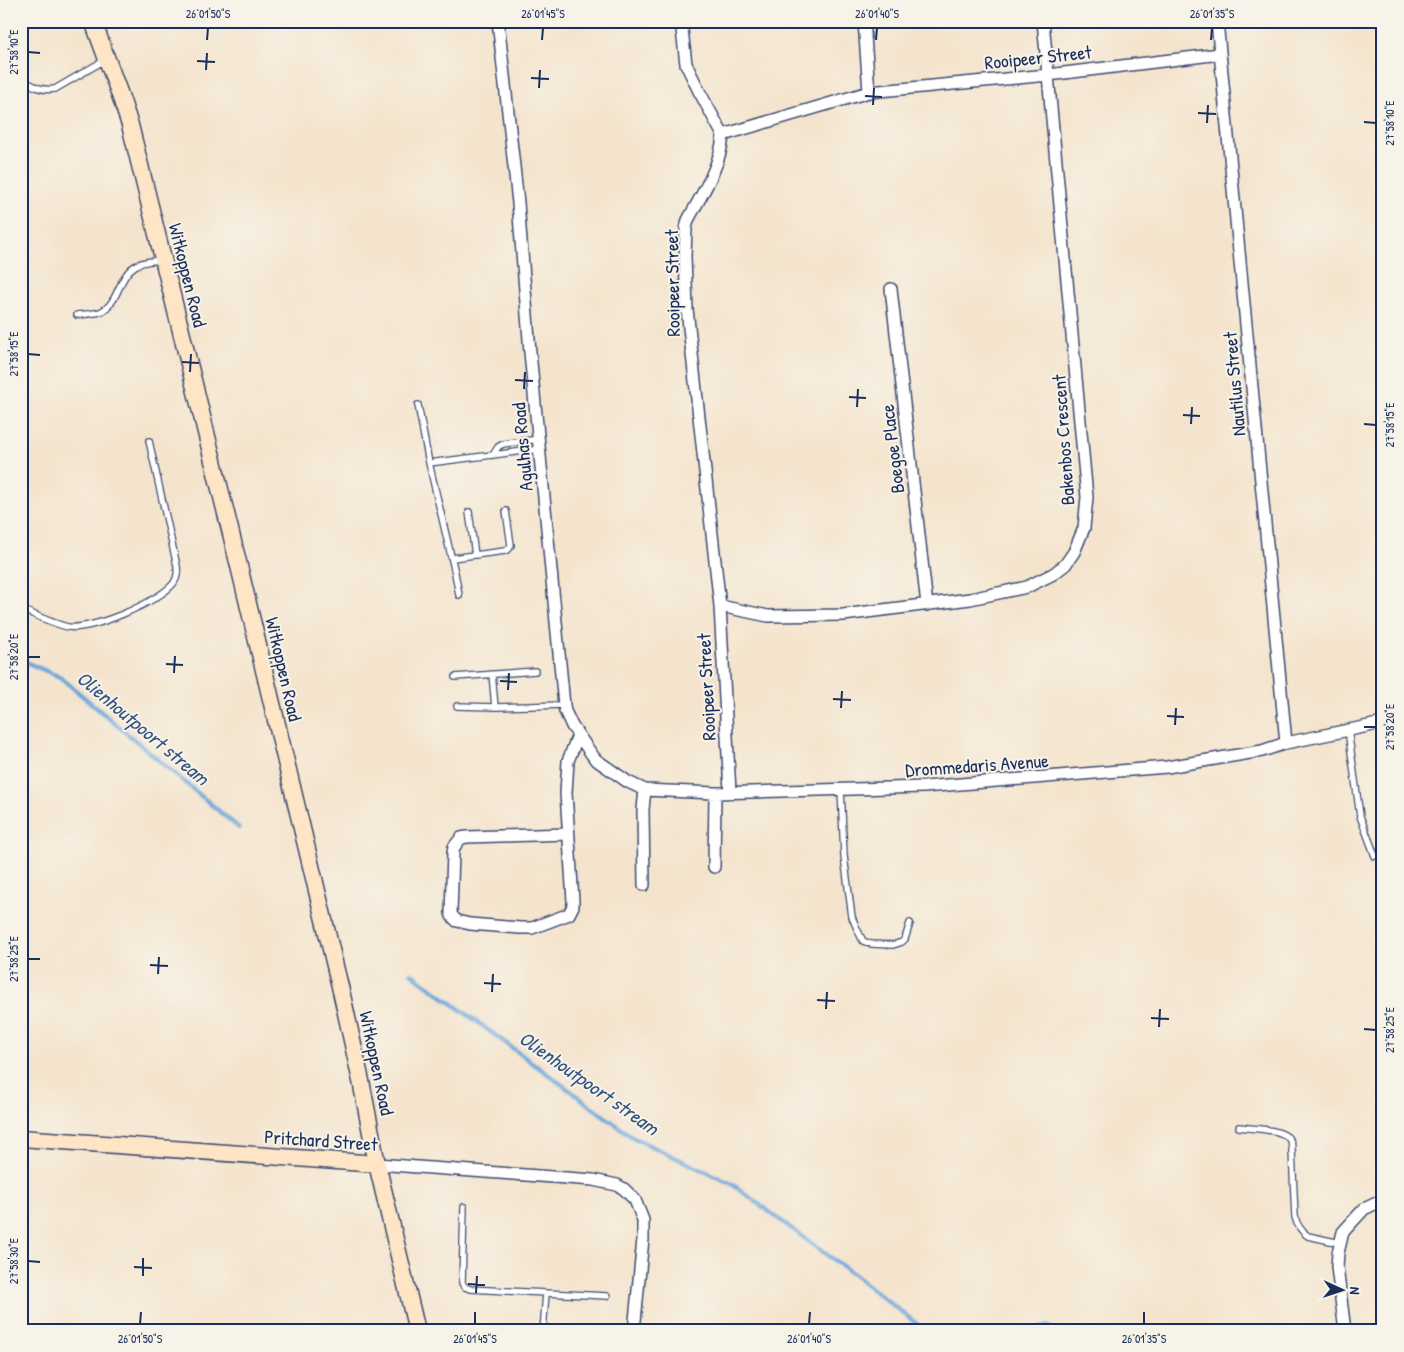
<svg xmlns="http://www.w3.org/2000/svg" width="1404" height="1352" viewBox="0 0 1404 1352" font-family="'Patrick Hand',sans-serif">
	<style>
		.lines { fill: none; stroke-linecap: round; stroke-linejoin: round }
		.stream { stroke: #68a6da; stroke-width: 4.5 }
		.lane-casing { stroke: #3c4a6f; stroke-width: 8 }
		.street-casing { stroke: #3c4a6f; stroke-width: 14 }
		.secondary-casing { stroke: #3c4a6f; stroke-width: 19 }
		.lane { stroke: #fff; stroke-width: 5.5 }
		.street { stroke: #fff; stroke-width: 11 }
		.secondary { stroke: #fee5c5; stroke-width: 16 }
		.ticks { fill: none; stroke: #1b2f5e; stroke-width: 2 }
		.labels { text-anchor: middle; stroke-width: 4; stroke-linejoin: round; paint-order: stroke }
		.street-label { font-size: 19px; fill: #1b2f5e; stroke: #f7f3e8 }
		.water-label { font-size: 20px; font-style: italic; fill: #325383; stroke: #f7f3e8 }
		.neatline { fill: none; stroke: #1b2f5e; stroke-width: 2 }
		.ticks-label { font-size: 12px; text-anchor: middle; fill: #1b2f5e }
	</style>
	<rect width="100%" height="100%" fill="#f7f3e8"/>
	<filter id="ink" filterUnits="userSpaceOnUse"><feTurbulence type="fractalNoise" baseFrequency=".02" numOctaves="2"/><feDisplacementMap in="SourceGraphic" scale="10" xChannelSelector="R" yChannelSelector="G"/><feConvolveMatrix kernelMatrix="1 2 1 2 8 2 1 2 1" color-interpolation-filters="sRGB"/></filter>
	<filter id="wash" filterUnits="userSpaceOnUse"><feTurbulence type="fractalNoise" baseFrequency=".0096" numOctaves="4" result="noise"/><feDisplacementMap in="SourceGraphic" scale="20" xChannelSelector="R" yChannelSelector="G"/><feGaussianBlur stdDeviation="1.12" result="paint"/><feColorMatrix in="noise" values="0 0 0 0 0 0 0 0 0 0 0 0 0 0 0 0 0 1.4 0 .05"/><feComposite in="paint" operator="in"/></filter>
	<g filter="url(#wash)">
		<rect width="100%" height="100%" fill="#f4e4cd"/>
		<g class="lines">
			<!-- stream -->
			<path class="stream" d="M21,660l39,17 179,151
				M411,973l223,165 98,46 122,91 72,56
				M1027,1331l21,-5 8,5"/>
		</g>
	</g>
	<g filter="url(#ink)">
		<g class="lines">
			<!-- lane casing -->
			<g class="lane-casing">
				<path id="lane" d="M21,79c13,7 19,12 34,10l50,-29
					M77,315c7,-1 17,-1 23,-3 19,-8 18,-36 35,-46 7,-5 18,-5 26,-6
					M418,405l11,58 111,-14
					M493,455l5,-8 5,-3 36,-5
					M429,463l26,110 4,22
					M469,512l6,43
					M452,558l53,-7 4,-2 2,-4 -5,-34
					M21,609c14,6 33,15 47,18 23,4 90,-25 105,-43 4,-5 5,-11 4,-18l-28,-125
					M492,674l3,33
					M455,677l80,-6
					M457,706l38,1 69,-2
					M1348,730l12,86 15,40
					M841,789l3,67 8,61 6,14 5,10 8,3 22,1 9,-3 3,-3 5,-16
					M1239,1127c12,2 43,1 50,12 3,3 3,7 3,11l3,67 2,6 3,5 4,5 4,3 32,7
					M464,1207l-2,76 3,4 5,2 76,4
					M543,1331l3,-38 61,3"/>
			</g>
			<!-- street casing -->
			<g class="street-casing">
				<path id="street" d="M498,21l20,182 12,149 34,353 1,6 7,15 23,33 33,23 17,8 70,3 209,-6 243,-20 95,-16 24,-8 97,-20
					M681,21l5,43 13,27 24,44
					M864,21l5,71
					M1217,21l69,722
					M891,289l36,316
					M720,606l48,10 75,-1 127,-16 57,-12 26,-13 12,-9 9,-13 10,-24 3,-31 -44,-476
					M730,792l-10,-186 -33,-297 -2,-52 1,-29 2,-8c14,-26 33,-55 35,-85l146,-43 179,-17 172,-21
					M568,834l-101,3 -6,1 -7,9 -1,6 -2,60 1,3 5,5 13,3 50,4h12l37,-14 4,-8v-5l-7,-108 2,-32 10,-26
					M714,867l1,-74
					M644,885l-1,-76 2,-19
					M377,1164l216,16 24,5 7,4 11,11 8,20v19l-9,92
					M1345,1331l-8,-64 1,-14 5,-21 21,-23 19,-9"/>
			</g>
			<!-- secondary casing -->
			<g class="secondary-casing">
				<path id="secondary" d="M93,21l27,74 10,30 108,437 104,433 19,86 16,83 40,167
					M21,1138l356,26"/>
			</g>
			<!-- lane -->
			<use href="#lane" class="lane"/>
			<!-- street -->
			<use href="#street" class="street"/>
			<!-- secondary -->
			<use href="#secondary" class="secondary"/>
		</g>
	</g>
	<!-- ticks -->
	<path class="ticks" d="M207,40l1,-12M542,40l1,-12M876,40l1,-12M1211,40l1,-12M28,52l12,1M197,61l18,1M206,70l1,-17M531,78l18,1M539,88l1,-18M865,96l17,1M873,105l1,-17M1198,113l18,1M1364,122l12,1M1207,123l1,-18M28,354l12,1M182,362l17,1M190,372l1,-18M515,380l18,1M524,389l1,-17M849,397l17,1M857,407l1,-18M1183,415l17,1M1191,424l1,-17M1364,424l12,1M28,657h12M166,664l17,1M174,673l1,-17M500,681l17,1M508,690l1,-17M833,699l18,1M841,708l1,-17M1167,716l17,1M1175,725l1,-17M1364,727h12M28,959h12M150,965l18,1M158,974l1,-17M484,983l17,1M492,992l1,-18M817,1000l18,1M826,1009l1,-17M1151,1018l18,1M1159,1027l1,-18M1364,1029l12,1M28,1261l12,1M134,1267l18,1M143,1276v-18M468,1284l17,1M476,1293l1,-17M140,1324l1,-12M475,1324v-12M809,1324l1,-12M1144,1324v-12"/>
	<g class="labels">
		<!-- street labels -->
		<g class="street-label">
			<text transform="translate(1038 57) rotate(-6)" y="7">Rooipeer Street</text>
			<text transform="translate(188 275) rotate(76)" y="7">Witkoppen Road</text>
			<text transform="translate(672 283) rotate(-91)" y="7">Rooipeer Street</text>
			<text transform="translate(1234 384) rotate(-95)" y="7">Nautilus Street</text>
			<text transform="translate(1063 440) rotate(-94)" y="7">Bakenbos Crescent</text>
			<text transform="translate(522 447) rotate(-95)" y="7">Agulhas Road</text>
			<text transform="translate(892 449) rotate(-97)" y="7">Boegoe Place</text>
			<text transform="translate(284 669) rotate(77)" y="7">Witkoppen Road</text>
			<text transform="translate(706 687) rotate(-93)" y="7">Rooipeer Street</text>
			<text transform="translate(977 765) rotate(-4)" y="7">Drommedaris Avenue</text>
			<text transform="translate(377 1063) rotate(78)" y="7">Witkoppen Road</text>
			<text transform="translate(321 1140) rotate(4)" y="7">Pritchard Street</text>
		</g>
		<!-- water labels -->
		<g class="water-label">
			<text transform="translate(143 728) rotate(40)" y="7">Olienhoutpoort stream</text>
			<text transform="translate(589 1083) rotate(35)" y="7">Olienhoutpoort stream</text>
		</g>
	</g>
	<!-- margin -->
	<rect width="1404" height="1352" fill="none" stroke="#f7f3e8" stroke-width="55"/>
	<!-- north arrow -->
	<g transform="translate(1342 1290) rotate(93)" stroke="#f7f3e8" stroke-width="4" paint-order="stroke">
	<path d="M0-4L9 19L0 12L-9 19Z" fill="#1b2f5e"/>
	<text y="-8" font-size="14" font-weight="bold" text-anchor="middle" fill="#1b2f5e">N</text>
	</g>
	<rect x="28" y="28" width="1348" height="1296" class="neatline"/>
	<g class="ticks-label">
		<text x="208" y="18">26°01'50"S</text>
		<text x="543" y="18">26°01'45"S</text>
		<text x="877" y="18">26°01'40"S</text>
		<text x="1212" y="18">26°01'35"S</text>
		<text transform="translate(14 52) rotate(-90)" y="4">27°58'10"E</text>
		<text transform="translate(1390 123) rotate(-90)" y="4">27°58'10"E</text>
		<text transform="translate(14 354) rotate(-90)" y="4">27°58'15"E</text>
		<text transform="translate(1390 425) rotate(-90)" y="4">27°58'15"E</text>
		<text transform="translate(14 657) rotate(-90)" y="4">27°58'20"E</text>
		<text transform="translate(1390 727) rotate(-90)" y="4">27°58'20"E</text>
		<text transform="translate(14 959) rotate(-90)" y="4">27°58'25"E</text>
		<text transform="translate(1390 1030) rotate(-90)" y="4">27°58'25"E</text>
		<text transform="translate(14 1261) rotate(-90)" y="4">27°58'30"E</text>
		<text x="140" y="1343">26°01'50"S</text>
		<text x="475" y="1343">26°01'45"S</text>
		<text x="809" y="1343">26°01'40"S</text>
		<text x="1144" y="1343">26°01'35"S</text>
	</g>
</svg>
